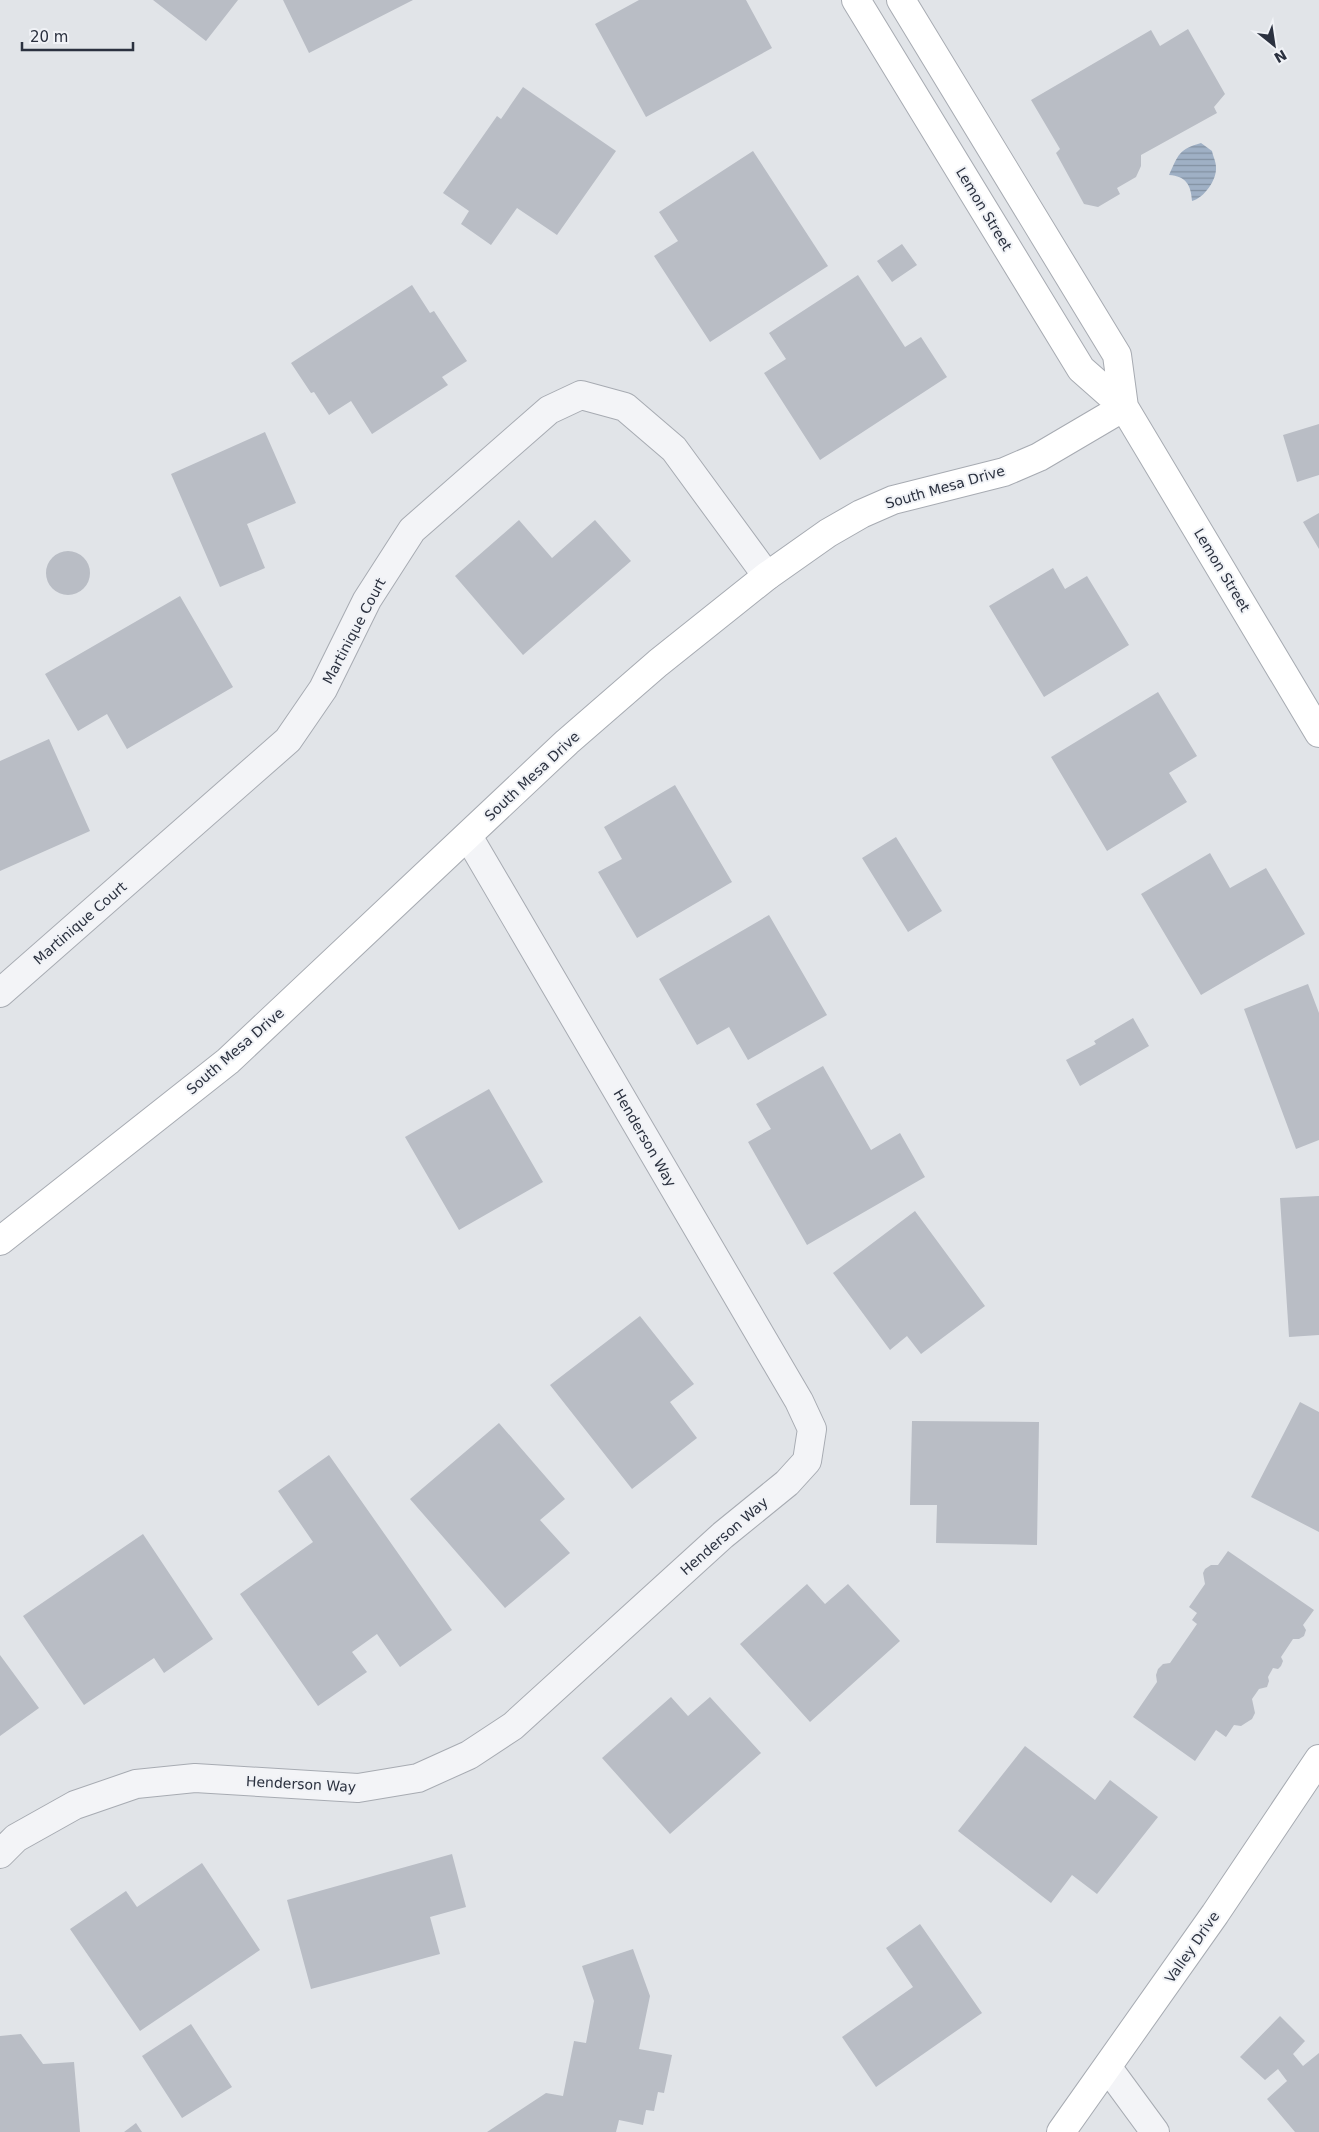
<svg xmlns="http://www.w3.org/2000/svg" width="1319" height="2132" viewBox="0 0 1319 2132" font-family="'DejaVu Sans',sans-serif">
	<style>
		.water { fill: url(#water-rules) }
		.building { fill: #b9bdc5 }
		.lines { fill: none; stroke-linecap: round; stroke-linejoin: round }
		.street-casing { stroke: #a7abb2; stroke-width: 30 }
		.secondary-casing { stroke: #a7abb2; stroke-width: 30 }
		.street { stroke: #f3f4f7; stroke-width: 28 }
		.secondary { stroke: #fff; stroke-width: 28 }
		.labels { text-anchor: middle; stroke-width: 4; stroke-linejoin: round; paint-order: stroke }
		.street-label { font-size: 14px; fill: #2b313f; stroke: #f0f2f6 }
	</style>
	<defs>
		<pattern id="water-rules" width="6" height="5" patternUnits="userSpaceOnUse" patternTransform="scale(1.25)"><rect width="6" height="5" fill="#9fb0c5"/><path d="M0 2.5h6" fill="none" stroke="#8290a1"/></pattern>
	</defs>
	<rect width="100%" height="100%" fill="#e1e4e8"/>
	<!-- water -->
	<path class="water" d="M1201,143l11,8c1,5 4,11 4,16 1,13 -12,31 -24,34 -1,-16 -6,-25 -23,-26 9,-20 10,-26 32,-32z"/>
	<!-- building -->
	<path class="building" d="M153,0h85l-32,41z
		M283,0h130l-104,53z
		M639,0h107l26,48 -126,69 -51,-93z
		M1188,29l37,65 -11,13 3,6 -76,42v11l-5,11 -19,11 3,6 -22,13 -14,-3 -28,-51 4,-4 -29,-49 120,-70 9,16z
		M523,87l93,64 -59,84 -40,-27 -26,37 -30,-21 8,-13 -26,-18 54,-77 4,3z
		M753,151l75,115 -118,76 -56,-86 24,-15 -19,-29z
		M902,244l15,21 -25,17 -15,-21z
		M858,275l47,72 16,-10 26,40 -127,83 -56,-87 22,-14 -17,-26z
		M412,285l18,28 4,-2 33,50 -25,16 6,8 -76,49 -21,-33 -22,14 -15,-23 -3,1 -20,-30z
		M1319,424v51l-22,7 -14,-47z
		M265,432l31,71 -49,21 18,44 -45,19 -49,-113z
		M1319,513v36l-16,-27z
		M519,520l33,38 43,-38 36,41 -108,94 -68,-79z
		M46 573a22 22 0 1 1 44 0a22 22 0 1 1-44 0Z
		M1053,568l12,21 22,-13 42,69 -85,52 -55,-91z
		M180,596l53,91 -106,62 -20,-35 -29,17 -33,-57z
		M1158,692l39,64 -28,17 18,29 -80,49 -56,-94z
		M49,739l41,92 -90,40v-110z
		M675,785l57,97 -95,56 -39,-66 24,-13 -18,-32z
		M896,837l46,74 -34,21 -46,-74z
		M1210,853l20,35 36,-20 39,66 -104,61 -60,-101z
		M769,915l58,100 -79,45 -19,-33 -32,18 -38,-66z
		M1308,984l11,29v127l-23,9 -52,-140z
		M1133,1018l16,28 -69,40 -14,-26 30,-16 -2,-3z
		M823,1066l48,84 29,-17 25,44 -118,68 -59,-103 23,-13 -15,-25z
		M489,1089l54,93 -84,48 -54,-93z
		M1319,1196v139l-30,2 -9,-139z
		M915,1211l70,95 -64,48 -14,-18 -17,14 -57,-77z
		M640,1316l54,68 -24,18 27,36 -65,51 -82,-104z
		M1300,1402l19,10v120l-68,-35z
		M912,1421l127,1 -2,123 -101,-2 1,-38h-27z
		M499,1423l66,76 -25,21 30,33 -65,55 -95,-109z
		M329,1455l123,175 -52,37 -23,-33 -25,18 15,20 -49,34 -78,-112 73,-52 -35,-51z
		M143,1534l70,105 -49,34 -10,-15 -70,47 -61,-89z
		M1228,1551l86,59 -11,15 3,5 -2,6 -5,3h-6l-12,18 2,4 -2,5 -3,3 -5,-1 -5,9 1,4 -2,6 -8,2 -7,10 3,14 -3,6 -11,7 -7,-1 -8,12 -10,-7 -21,31 -62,-44 24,-35 -1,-7 2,-6 5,-5 7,-1 27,-39 -5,-4 5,-7 -8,-6 16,-23 -2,-11 2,-4 6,-4h7z
		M807,1584l18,20 23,-20 52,57 -90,81 -70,-78z
		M0,1655l39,53 -39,28z
		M671,1697l17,19 22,-19 51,56 -91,81 -68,-76z
		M1025,1746l70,54 15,-20 48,37 -61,77 -25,-19 -21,28 -93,-72z
		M452,1854l14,53 -36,10 10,37 -129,35 -24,-89z
		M202,1863l58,87 -120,81 -70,-102 56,-38 11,16z
		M920,1924l62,89 -106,74 -34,-50 71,-50 -27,-39z
		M633,1949l17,47 -11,53 33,6 -8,38 -6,-1 -4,19 -8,-1 -3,15 -24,-5 -3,12h-129l59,-39 17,3 11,-55 12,2 8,-42 -12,-35z
		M1280,2016l25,25 -12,13 10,12 16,-13v79h-24l-28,-33 20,-18 -9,-12 -13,11 -25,-23z
		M191,2024l41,63 -50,31 -40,-62z
		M21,2034l22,30 31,-2 6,70h-80v-96z
		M136,2123l6,9h-18z"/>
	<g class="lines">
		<!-- street casing -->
		<g class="street-casing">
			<path id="street" d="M0,993l288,-253 35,-51 44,-89 45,-70 137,-120 32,-15 44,12 49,42 93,127
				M0,1854l16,-16 59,-33 61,-21 59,-6 163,10 60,-10 51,-23 44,-29 210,-191 64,-52 20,-22 5,-32 -13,-28 -331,-565
				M1108,2068l47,64"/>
		</g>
		<!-- secondary casing -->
		<g class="secondary-casing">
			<path id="secondary" d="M856,0l225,369 43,38 195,326
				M901,0l216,355 7,52
				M0,1241l228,-180 339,-319 91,-79 109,-87 61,-43 33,-19 32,-14 111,-28 35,-15 85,-50
				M1061,2132l154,-218 104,-155"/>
		</g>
		<!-- street -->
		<use href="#street" class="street"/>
		<!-- secondary -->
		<use href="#secondary" class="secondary"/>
	</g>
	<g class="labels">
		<!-- street labels -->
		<g class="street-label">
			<text transform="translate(984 209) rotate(59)" y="5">Lemon Street</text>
			<text transform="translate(945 487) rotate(-16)" y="5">South Mesa Drive</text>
			<text transform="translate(1222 570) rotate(59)" y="5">Lemon Street</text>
			<text transform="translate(354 631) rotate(-62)" y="5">Martinique Court</text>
			<text transform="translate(532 776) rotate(-43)" y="5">South Mesa Drive</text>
			<text transform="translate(80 923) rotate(-41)" y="5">Martinique Court</text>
			<text transform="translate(235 1051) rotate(-41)" y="5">South Mesa Drive</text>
			<text transform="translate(645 1138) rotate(60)" y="5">Henderson Way</text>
			<text transform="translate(724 1536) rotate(-41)" y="5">Henderson Way</text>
			<text transform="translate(301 1784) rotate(3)" y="5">Henderson Way</text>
			<text transform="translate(1192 1947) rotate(-55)" y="5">Valley Drive</text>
		</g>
	</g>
	<!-- north arrow -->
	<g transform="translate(1274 45) rotate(150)" stroke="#f0f2f6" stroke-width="4" paint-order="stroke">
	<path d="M0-4L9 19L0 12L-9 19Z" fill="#2b313f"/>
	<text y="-8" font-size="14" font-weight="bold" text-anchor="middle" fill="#2b313f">N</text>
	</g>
	<!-- scale -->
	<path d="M22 42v8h111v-8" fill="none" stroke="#2b313f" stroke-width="2.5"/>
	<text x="30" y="42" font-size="15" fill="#2b313f" stroke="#f0f2f6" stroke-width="4" paint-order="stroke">20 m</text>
</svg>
